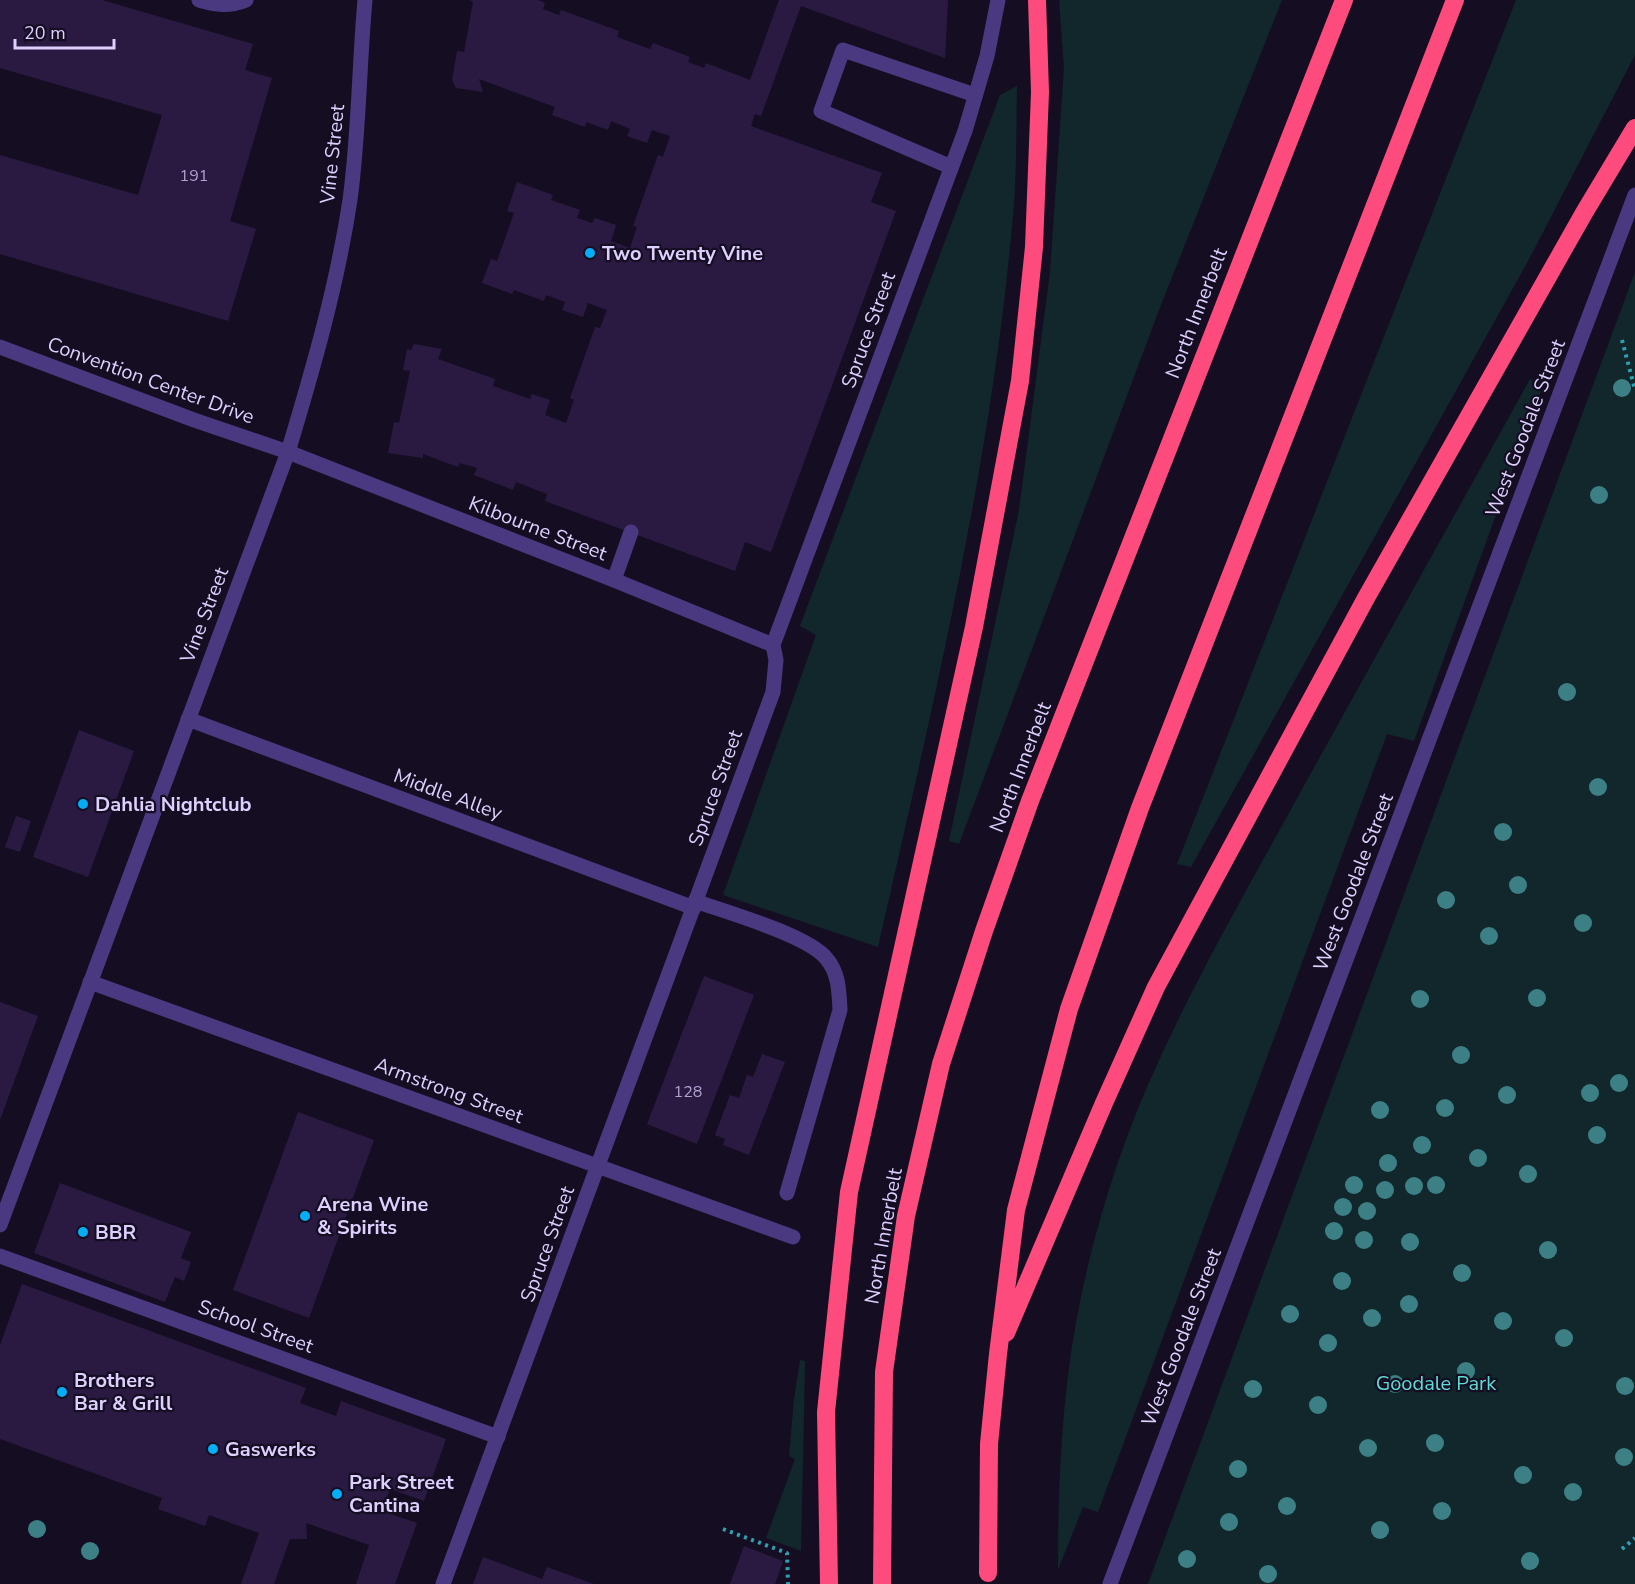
<svg xmlns="http://www.w3.org/2000/svg" width="1635" height="1584" viewBox="0 0 1635 1584" font-family="'Nunito Sans',sans-serif">
	<style>
		.green { fill: #11272b }
		.building { fill: #2a1a42 }
		.lines { fill: none; stroke-linecap: round; stroke-linejoin: round }
		.path { stroke: #2fa0b2; stroke-width: 4; stroke-dasharray: 3 4.5; stroke-linecap: butt }
		.service { stroke: #4a3980; stroke-width: 15 }
		.minor { stroke: #4a3980; stroke-width: 15 }
		.tertiary { stroke: #4a3980; stroke-width: 15 }
		.motorway { stroke: #fd4b7e; stroke-width: 18 }
		.tree { fill: #3c8085 }
		.poi-dot { fill: #03aef6; stroke: #150e22; stroke-width: 2 }
		.labels { text-anchor: middle; stroke-width: 4.5; stroke-linejoin: round; paint-order: stroke }
		.number-label { font-size: 16px; fill: #b0a2cf }
		.street-label { font-size: 20px; fill: #ddcffe; stroke: #150e22 }
		.poi-label { font-size: 20px; font-weight: bold; fill: #ddcffe; stroke: #150e22; text-anchor: start }
		.park-label { font-size: 20px; fill: #5cddd6; stroke: #150e22 }
	</style>
	<rect width="100%" height="100%" fill="#150e22"/>
	<!-- green -->
	<path class="green" d="M1059,0h223l-123,310 -200,534 -10,-3 70,-331 31,-238 14,-204z
		M1516,0h119v55l-108,208 -336,604 -14,-3z
		M1017,86c-1,47 0,94 -5,140 -22,244 -80,483 -134,721l-155,-52 93,-260 -16,-9 200,-531z
		M1635,272v1312h-487z
		M1530,379l13,6 -129,356 -27,-7 -289,778 -15,-5 -25,63c0,-91 4,-183 23,-273 17,-82 44,-164 80,-241 40,-87 88,-170 134,-254 78,-141 157,-282 235,-423z
		M800,1360l5,1v7l-4,183 -35,-13 29,-79 -6,-3 5,-57z"/>
	<!-- building -->
	<path class="building" d="M0,0h102l151,44 -8,26 27,8 -42,143 26,8 -28,92 -228,-67v-99l138,40 24,-80 -162,-47z
		M469,0h69l7,3 -2,6 16,6 2,-5 58,21 -2,6 33,12 3,-6 37,14 -2,5 16,6 2,-5 44,17 29,-80h169l-3,58 -144,-52 -40,110 -6,-2 -4,12 131,47 -11,29 25,9 -125,341 -26,-10 -10,29 -190,-70 2,-7 -31,-12 -3,8 -39,-15 3,-7 -17,-5 -2,4 -35,-13v4l-35,-5 6,-31 5,1 11,-52 -7,-1 4,-21 4,1 3,-6 28,5 -4,10 57,20 -2,7 37,13 2,-5 18,6 -5,15 21,8 8,-23 -4,-2 25,-71 5,1 7,-18 -19,-7 -5,14 -21,-7 3,-8 -19,-7 -2,6 -30,-11 -2,4 -30,-11 9,-24 6,2 17,-48 -7,-2 10,-29 36,13 -2,5 29,10 -3,8 15,5 3,-5 21,7 -5,16 19,7 7,-21 -4,-1 25,-71 5,2 7,-21 -18,-6 -5,13 -20,-7 3,-7 -19,-8 -3,9 -22,-8 -1,5 -33,-12 3,-8 -76,-28 4,13 -27,-4 -4,-8 5,-29 7,1 9,-50z
		M79,730l55,21 -46,126 -55,-20z
		M16,816l15,5 -11,31 -15,-5z
		M704,976l50,19 -57,149 -50,-20z
		M0,1002l38,14 -38,104z
		M762,1054l23,8 -36,93 -26,-10 2,-6 -10,-4 15,-40 9,3 8,-23 6,2z
		M298,1112l76,28 -65,178 -76,-28z
		M60,1183l131,49 -10,26 10,4 -7,19 -9,-4 -10,25 -131,-49z
		M22,1284l284,104 -6,15 36,13 5,-15 105,38 -22,62 -34,-12 -8,22 35,12 -22,61h-39l13,-39 -63,-22 1,16h-17l-16,45h-33l18,-51 -50,-18 -4,11 -47,-17 4,-11 -162,-59v-94z
		M744,1546l39,15 -8,23h-45z
		M483,1557l59,22 5,-12 47,17h-121z"/>
	<g class="lines">
		<!-- path -->
		<path class="path" d="M1622,340l13,50
			M723,1529l64,24 1,31
			M1622,1549l13,-11"/>
		<!-- service -->
		<path class="service" d="M199,0c17,5 30,7 47,0
			M951,167l-130,-56 22,-61 132,45
			M614,580l17,-48
			M188,719l506,189
			M695,901c31,11 112,34 131,57 13,15 13,33 14,52l-53,183
			M0,1256l498,181"/>
		<!-- minor -->
		<path class="minor" d="M0,347l194,73 94,32 326,128 159,65
			M90,982l703,255"/>
		<!-- tertiary -->
		<path class="tertiary" d="M0,1225l288,-773c25,-83 49,-166 62,-252 9,-66 9,-134 15,-200
			M443,1584l330,-892 3,-32 -3,-15 192,-514 22,-75 11,-56
			M1110,1584l525,-1389"/>
		<!-- motorway -->
		<path class="motorway" d="M1006,1333l98,-230 52,-116 210,-389 218,-385 51,-85
			M988,1573l1,-129 9,-90 18,-144 53,-201 71,-201 315,-808
			M829,1584l-3,-172 23,-220 125,-565 46,-246 14,-134 6,-155 -3,-92
			M882,1584l2,-212 22,-156 35,-152 43,-133 46,-130 314,-801"/>
	</g>
	<!-- trees -->
	<g class="tree">
		<circle cx="1622" cy="388" r="9"/>
		<circle cx="1599" cy="495" r="9"/>
		<circle cx="1567" cy="692" r="9"/>
		<circle cx="1598" cy="787" r="9"/>
		<circle cx="1503" cy="832" r="9"/>
		<circle cx="1518" cy="885" r="9"/>
		<circle cx="1446" cy="900" r="9"/>
		<circle cx="1583" cy="923" r="9"/>
		<circle cx="1489" cy="936" r="9"/>
		<circle cx="1537" cy="998" r="9"/>
		<circle cx="1420" cy="999" r="9"/>
		<circle cx="1461" cy="1055" r="9"/>
		<circle cx="1619" cy="1083" r="9"/>
		<circle cx="1590" cy="1093" r="9"/>
		<circle cx="1507" cy="1095" r="9"/>
		<circle cx="1445" cy="1108" r="9"/>
		<circle cx="1380" cy="1110" r="9"/>
		<circle cx="1597" cy="1135" r="9"/>
		<circle cx="1422" cy="1145" r="9"/>
		<circle cx="1478" cy="1158" r="9"/>
		<circle cx="1388" cy="1163" r="9"/>
		<circle cx="1528" cy="1174" r="9"/>
		<circle cx="1354" cy="1185" r="9"/>
		<circle cx="1436" cy="1185" r="9"/>
		<circle cx="1414" cy="1186" r="9"/>
		<circle cx="1385" cy="1190" r="9"/>
		<circle cx="1343" cy="1207" r="9"/>
		<circle cx="1367" cy="1211" r="9"/>
		<circle cx="1334" cy="1231" r="9"/>
		<circle cx="1364" cy="1240" r="9"/>
		<circle cx="1410" cy="1242" r="9"/>
		<circle cx="1548" cy="1250" r="9"/>
		<circle cx="1462" cy="1273" r="9"/>
		<circle cx="1342" cy="1281" r="9"/>
		<circle cx="1409" cy="1304" r="9"/>
		<circle cx="1290" cy="1314" r="9"/>
		<circle cx="1372" cy="1318" r="9"/>
		<circle cx="1503" cy="1321" r="9"/>
		<circle cx="1564" cy="1338" r="9"/>
		<circle cx="1328" cy="1343" r="9"/>
		<circle cx="1466" cy="1371" r="9"/>
		<circle cx="1395" cy="1384" r="9"/>
		<circle cx="1625" cy="1386" r="9"/>
		<circle cx="1253" cy="1389" r="9"/>
		<circle cx="1318" cy="1405" r="9"/>
		<circle cx="1435" cy="1443" r="9"/>
		<circle cx="1368" cy="1448" r="9"/>
		<circle cx="1624" cy="1457" r="9"/>
		<circle cx="1238" cy="1469" r="9"/>
		<circle cx="1523" cy="1475" r="9"/>
		<circle cx="1573" cy="1492" r="9"/>
		<circle cx="1287" cy="1506" r="9"/>
		<circle cx="1442" cy="1511" r="9"/>
		<circle cx="1229" cy="1522" r="9"/>
		<circle cx="37" cy="1529" r="9"/>
		<circle cx="1380" cy="1530" r="9"/>
		<circle cx="90" cy="1551" r="9"/>
		<circle cx="1187" cy="1559" r="9"/>
		<circle cx="1530" cy="1561" r="9"/>
		<circle cx="1268" cy="1574" r="9"/>
	</g>
	<!-- markers -->
	<g class="poi-dot">
		<circle cx="590" cy="253" r="6"/>
		<circle cx="83" cy="804" r="6"/>
		<circle cx="305" cy="1216" r="6"/>
		<circle cx="83" cy="1232" r="6"/>
		<circle cx="62" cy="1392" r="6"/>
		<circle cx="213" cy="1449" r="6"/>
		<circle cx="337" cy="1494" r="6"/>
	</g>
	<g class="labels">
		<!-- number labels -->
		<g class="number-label">
			<text x="194" y="181">191</text>
			<text x="688" y="1097">128</text>
		</g>
		<!-- street labels -->
		<g class="street-label">
			<text transform="translate(332 154) rotate(-84)" y="7">Vine Street</text>
			<text transform="translate(1196 313) rotate(-69)" y="7">North Innerbelt</text>
			<text transform="translate(868 330) rotate(-70)" y="7">Spruce Street</text>
			<text transform="translate(151 380) rotate(20)" y="7">Convention Center Drive</text>
			<text transform="translate(1525 428) rotate(-69)" y="7">West Goodale Street</text>
			<text transform="translate(538 528) rotate(21)" y="7">Kilbourne Street</text>
			<text transform="translate(204 615) rotate(-69)" y="7">Vine Street</text>
			<text transform="translate(1020 767) rotate(-69)" y="7">North Innerbelt</text>
			<text transform="translate(715 788) rotate(-70)" y="7">Spruce Street</text>
			<text transform="translate(448 794) rotate(20)" y="7">Middle Alley</text>
			<text transform="translate(1353 882) rotate(-69)" y="7">West Goodale Street</text>
			<text transform="translate(449 1090) rotate(20)" y="7">Armstrong Street</text>
			<text transform="translate(883 1236) rotate(-80)" y="7">North Innerbelt</text>
			<text transform="translate(547 1244) rotate(-70)" y="7">Spruce Street</text>
			<text transform="translate(256 1326) rotate(20)" y="7">School Street</text>
			<text transform="translate(1181 1337) rotate(-69)" y="7">West Goodale Street</text>
		</g>
		<!-- poi labels -->
		<g class="poi-label">
			<text x="602" y="260">Two Twenty Vine</text>
			<text x="95" y="811">Dahlia Nightclub</text>
			<text x="317" y="1211">Arena Wine<tspan x="317" dy="23">&amp; Spirits</tspan></text>
			<text x="95" y="1239">BBR</text>
			<text x="74" y="1387">Brothers<tspan x="74" dy="23">Bar &amp; Grill</tspan></text>
			<text x="225" y="1456">Gaswerks</text>
			<text x="349" y="1489">Park Street<tspan x="349" dy="23">Cantina</tspan></text>
		</g>
		<!-- park labels -->
		<g class="park-label">
			<text x="1436" y="1390">Goodale Park</text>
		</g>
	</g>
	<!-- scale -->
	<path d="M15 39v9h99v-9" fill="none" stroke="#ddcffe" stroke-width="3"/>
	<text x="24" y="39" font-size="18" fill="#ddcffe" stroke="#150e22" stroke-width="4.5" paint-order="stroke">20 m</text>
</svg>
